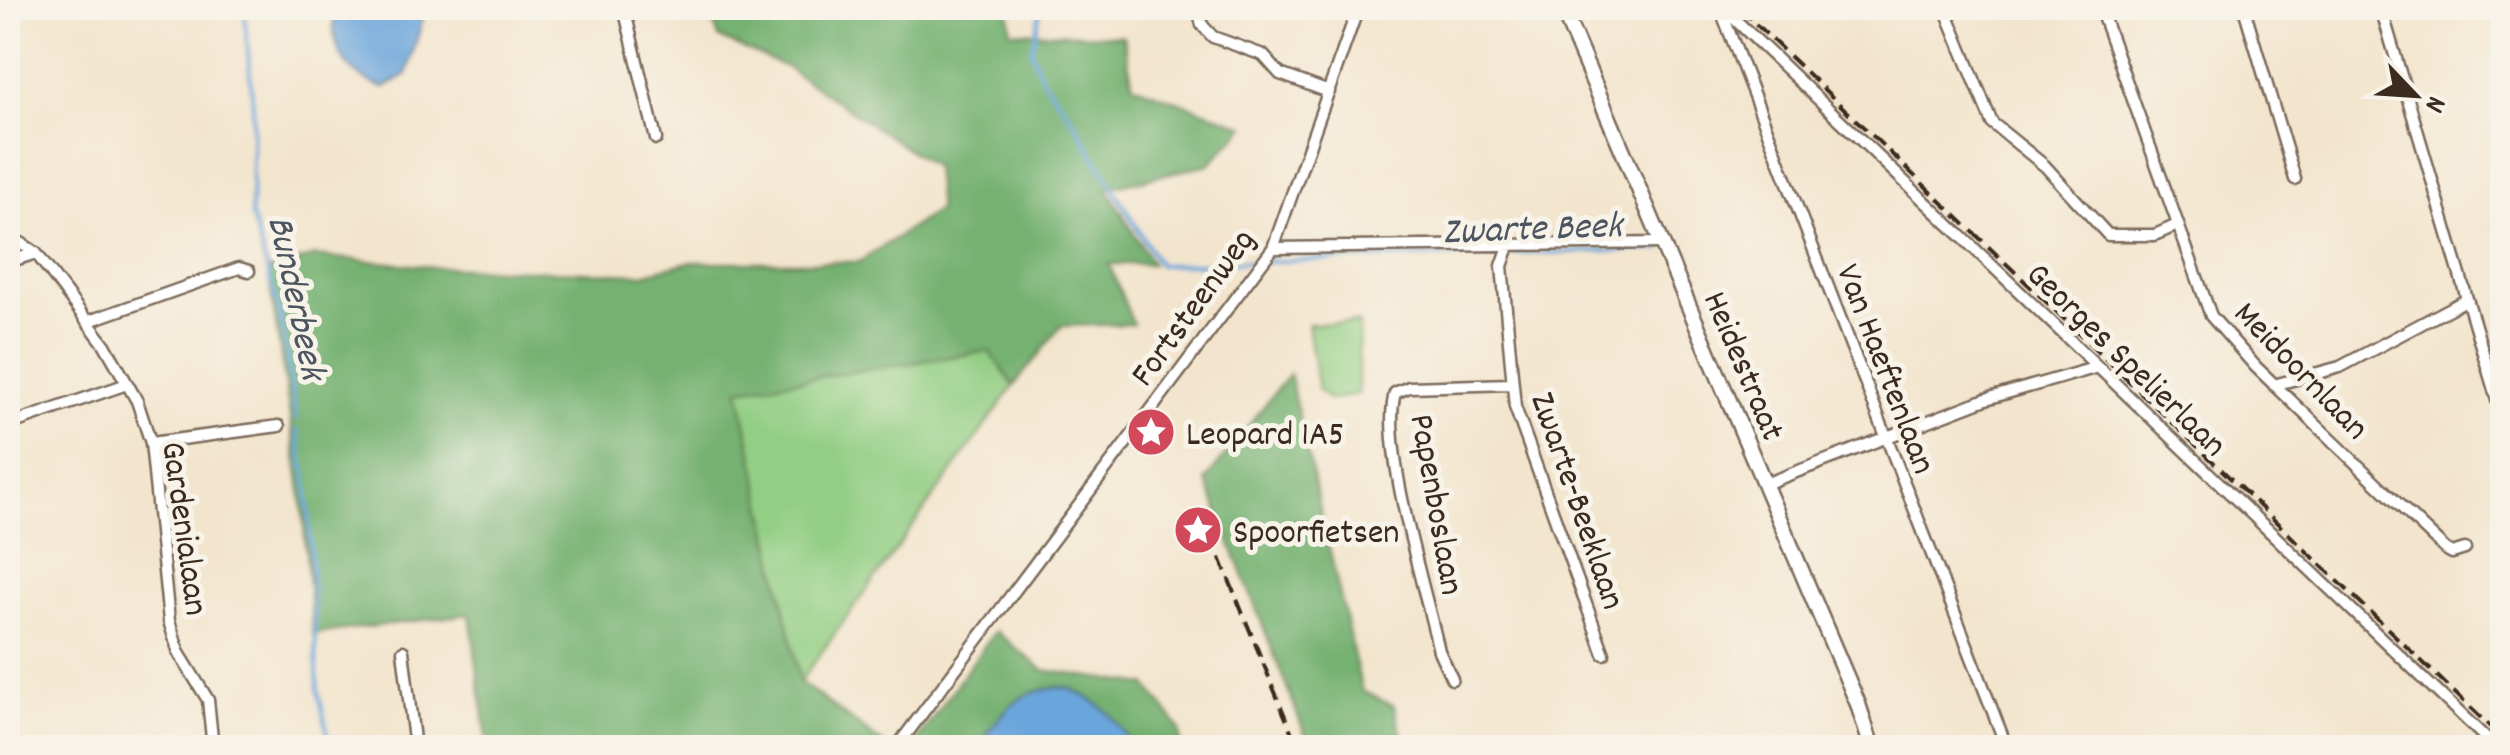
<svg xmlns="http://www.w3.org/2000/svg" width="2510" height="755" viewBox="0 0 2510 755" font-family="Dekko,sans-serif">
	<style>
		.green { fill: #92ce83; stroke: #667c50; stroke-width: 2.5 }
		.forest { fill: #75b171; stroke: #586e48; stroke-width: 2.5 }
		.water { fill: #6ba5db; stroke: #53687c; stroke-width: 2.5 }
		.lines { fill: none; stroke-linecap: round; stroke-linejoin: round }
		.stream { stroke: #6ba5db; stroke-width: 4 }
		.minor-casing { stroke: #7b6b5b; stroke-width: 15 }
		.tertiary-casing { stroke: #7b6b5b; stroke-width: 19 }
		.minor { stroke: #fff; stroke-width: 10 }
		.tertiary { stroke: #fff; stroke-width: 14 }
		.rail { stroke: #3b2a1e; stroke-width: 4; stroke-dasharray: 15 8; stroke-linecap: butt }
		.labels { text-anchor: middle; stroke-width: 10; stroke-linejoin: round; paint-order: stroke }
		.street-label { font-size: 35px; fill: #3b2a1e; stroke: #f7f3e8 }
		.poi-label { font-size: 35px; fill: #3b2a1e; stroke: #f7f3e8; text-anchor: start }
		.water-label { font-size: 38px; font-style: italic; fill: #4c5560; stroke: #f7f3e8 }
	</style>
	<rect width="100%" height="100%" fill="#f7f3e8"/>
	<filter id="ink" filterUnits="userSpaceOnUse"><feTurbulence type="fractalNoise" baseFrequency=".01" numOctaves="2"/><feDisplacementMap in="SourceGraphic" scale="20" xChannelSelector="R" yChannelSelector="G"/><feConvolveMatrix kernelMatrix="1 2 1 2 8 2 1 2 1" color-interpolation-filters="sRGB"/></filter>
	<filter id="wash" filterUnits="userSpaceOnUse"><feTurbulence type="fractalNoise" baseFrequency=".0048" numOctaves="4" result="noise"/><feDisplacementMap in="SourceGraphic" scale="40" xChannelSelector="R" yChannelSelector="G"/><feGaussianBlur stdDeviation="2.25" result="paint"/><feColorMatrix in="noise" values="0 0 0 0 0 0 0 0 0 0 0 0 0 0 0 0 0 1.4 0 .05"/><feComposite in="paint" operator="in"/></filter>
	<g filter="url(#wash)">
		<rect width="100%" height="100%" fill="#f3e5cd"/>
		<!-- green -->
		<path class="green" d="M1359,323l-1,71 -28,6 -12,-10 -10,-66z
			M989,351l25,35 -214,296 -61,-293z"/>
		<!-- forest -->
		<path class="forest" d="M709,8h300l2,23 112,5 10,49 113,41 -37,38 -102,24 45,76h-43l24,60 -72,2 -47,60 -25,-35 -250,38 61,293 87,65h-399l-18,-133 -157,20 -12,-145 -33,-218 46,-15 119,11 209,7 47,-12h170l79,-52 -4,-43 -148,-100 -67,-29z
			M1289,374l73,317 32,15 11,41h-95l-104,-267z
			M995,631l48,39 104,15 32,43 2,19 -270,1z"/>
		<!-- water -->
		<path class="water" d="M334,8h92l-19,66 -23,14c-40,-14 -54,-39 -50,-80z
			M1066,687c34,14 49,28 66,60h-154c27,-38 38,-58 88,-60z"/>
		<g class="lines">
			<!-- stream -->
			<path class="stream" d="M244,8l9,98 -2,109 29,99 16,105
				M1041,8l-10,44 11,27 29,38 88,148 342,-11
				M1511,254l150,-5
				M297,430l10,54 11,206 13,58"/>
		</g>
	</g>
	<g filter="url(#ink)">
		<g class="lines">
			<!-- minor casing -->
			<g class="minor-casing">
				<path id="minor" d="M624,8l32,131
					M1198,8l4,17 11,12 50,18 17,19 49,18
					M1720,8l287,740
					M1723,8l773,740
					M1945,8l47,115 53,43 63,69h47l22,-10
					M2100,8l111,308 45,51 189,182 7,4 13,-4
					M2244,8l51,171
					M2381,8l121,409
					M1510,243l-8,23 13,141 89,247
					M8,245l13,-2 15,10 69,92 32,56 14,42 18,178 10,32 29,47 5,48
					M1273,248l388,-5
					M8,262l28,-9
					M89,321l150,-53 10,3
					M2274,385l66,-18 126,-67
					M8,425l119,-41
					M151,443l128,-17
					M1765,484l221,-85 112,-32
					M403,651l12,97
					M1452,679l-13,-28c-13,-59 -59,-205 -44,-258l14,-6 103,-3
					M896,748l377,-500 85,-240"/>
			</g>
			<!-- tertiary casing -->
			<g class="tertiary-casing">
				<path id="tertiary" d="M1562,8l296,696 14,44"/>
			</g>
			<!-- minor -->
			<use href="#minor" class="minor"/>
			<!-- tertiary -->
			<use href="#tertiary" class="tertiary"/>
			<!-- rail -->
			<path class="rail" d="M1739,8l763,730
				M1211,536l87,212"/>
		</g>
	</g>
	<!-- icons -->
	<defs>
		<g id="sight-disc" transform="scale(2.5)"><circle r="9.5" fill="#d1495b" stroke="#f7f3e8"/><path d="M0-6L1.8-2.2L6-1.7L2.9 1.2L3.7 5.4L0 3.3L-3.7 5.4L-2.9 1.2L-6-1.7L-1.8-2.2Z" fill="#fff"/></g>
	</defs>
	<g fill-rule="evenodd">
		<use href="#sight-disc" x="1151" y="432"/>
		<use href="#sight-disc" x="1198" y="530"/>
	</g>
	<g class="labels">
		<!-- street labels -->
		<g class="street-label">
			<text transform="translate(1191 306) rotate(-54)" y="12">Fortsteenweg</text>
			<text transform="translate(2128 358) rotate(44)" y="12">Georges Spelierlaan</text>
			<text transform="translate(1746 365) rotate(67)" y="12">Heidestraat</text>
			<text transform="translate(1888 368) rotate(69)" y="12">Van Haeftenlaan</text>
			<text transform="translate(2303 369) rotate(46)" y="12">Meidoornlaan</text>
			<text transform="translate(1580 500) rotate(71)" y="12">Zwarte-Beeklaan</text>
			<text transform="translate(1439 504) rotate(80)" y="12">Papenboslaan</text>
			<text transform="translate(187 528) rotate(82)" y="12">Gardenialaan</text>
		</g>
		<!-- poi labels -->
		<g class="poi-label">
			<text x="1186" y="444">Leopard 1A5</text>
			<text x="1233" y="542">Spoorfietsen</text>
		</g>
		<!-- water labels -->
		<g class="water-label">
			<text transform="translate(1532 226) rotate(-2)" y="13">Zwarte Beek</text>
			<text transform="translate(299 297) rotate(78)" y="13">Bunderbeek</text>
		</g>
	</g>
	<!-- margin -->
	<rect width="2510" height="755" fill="none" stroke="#f7f3e8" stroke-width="40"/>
	<!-- north arrow -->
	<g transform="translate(2415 95) rotate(115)" stroke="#f7f3e8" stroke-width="8" paint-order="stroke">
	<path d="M0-8L18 38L0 25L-18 38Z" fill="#3b2a1e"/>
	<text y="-15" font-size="28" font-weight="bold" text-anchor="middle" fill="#3b2a1e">N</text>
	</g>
</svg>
